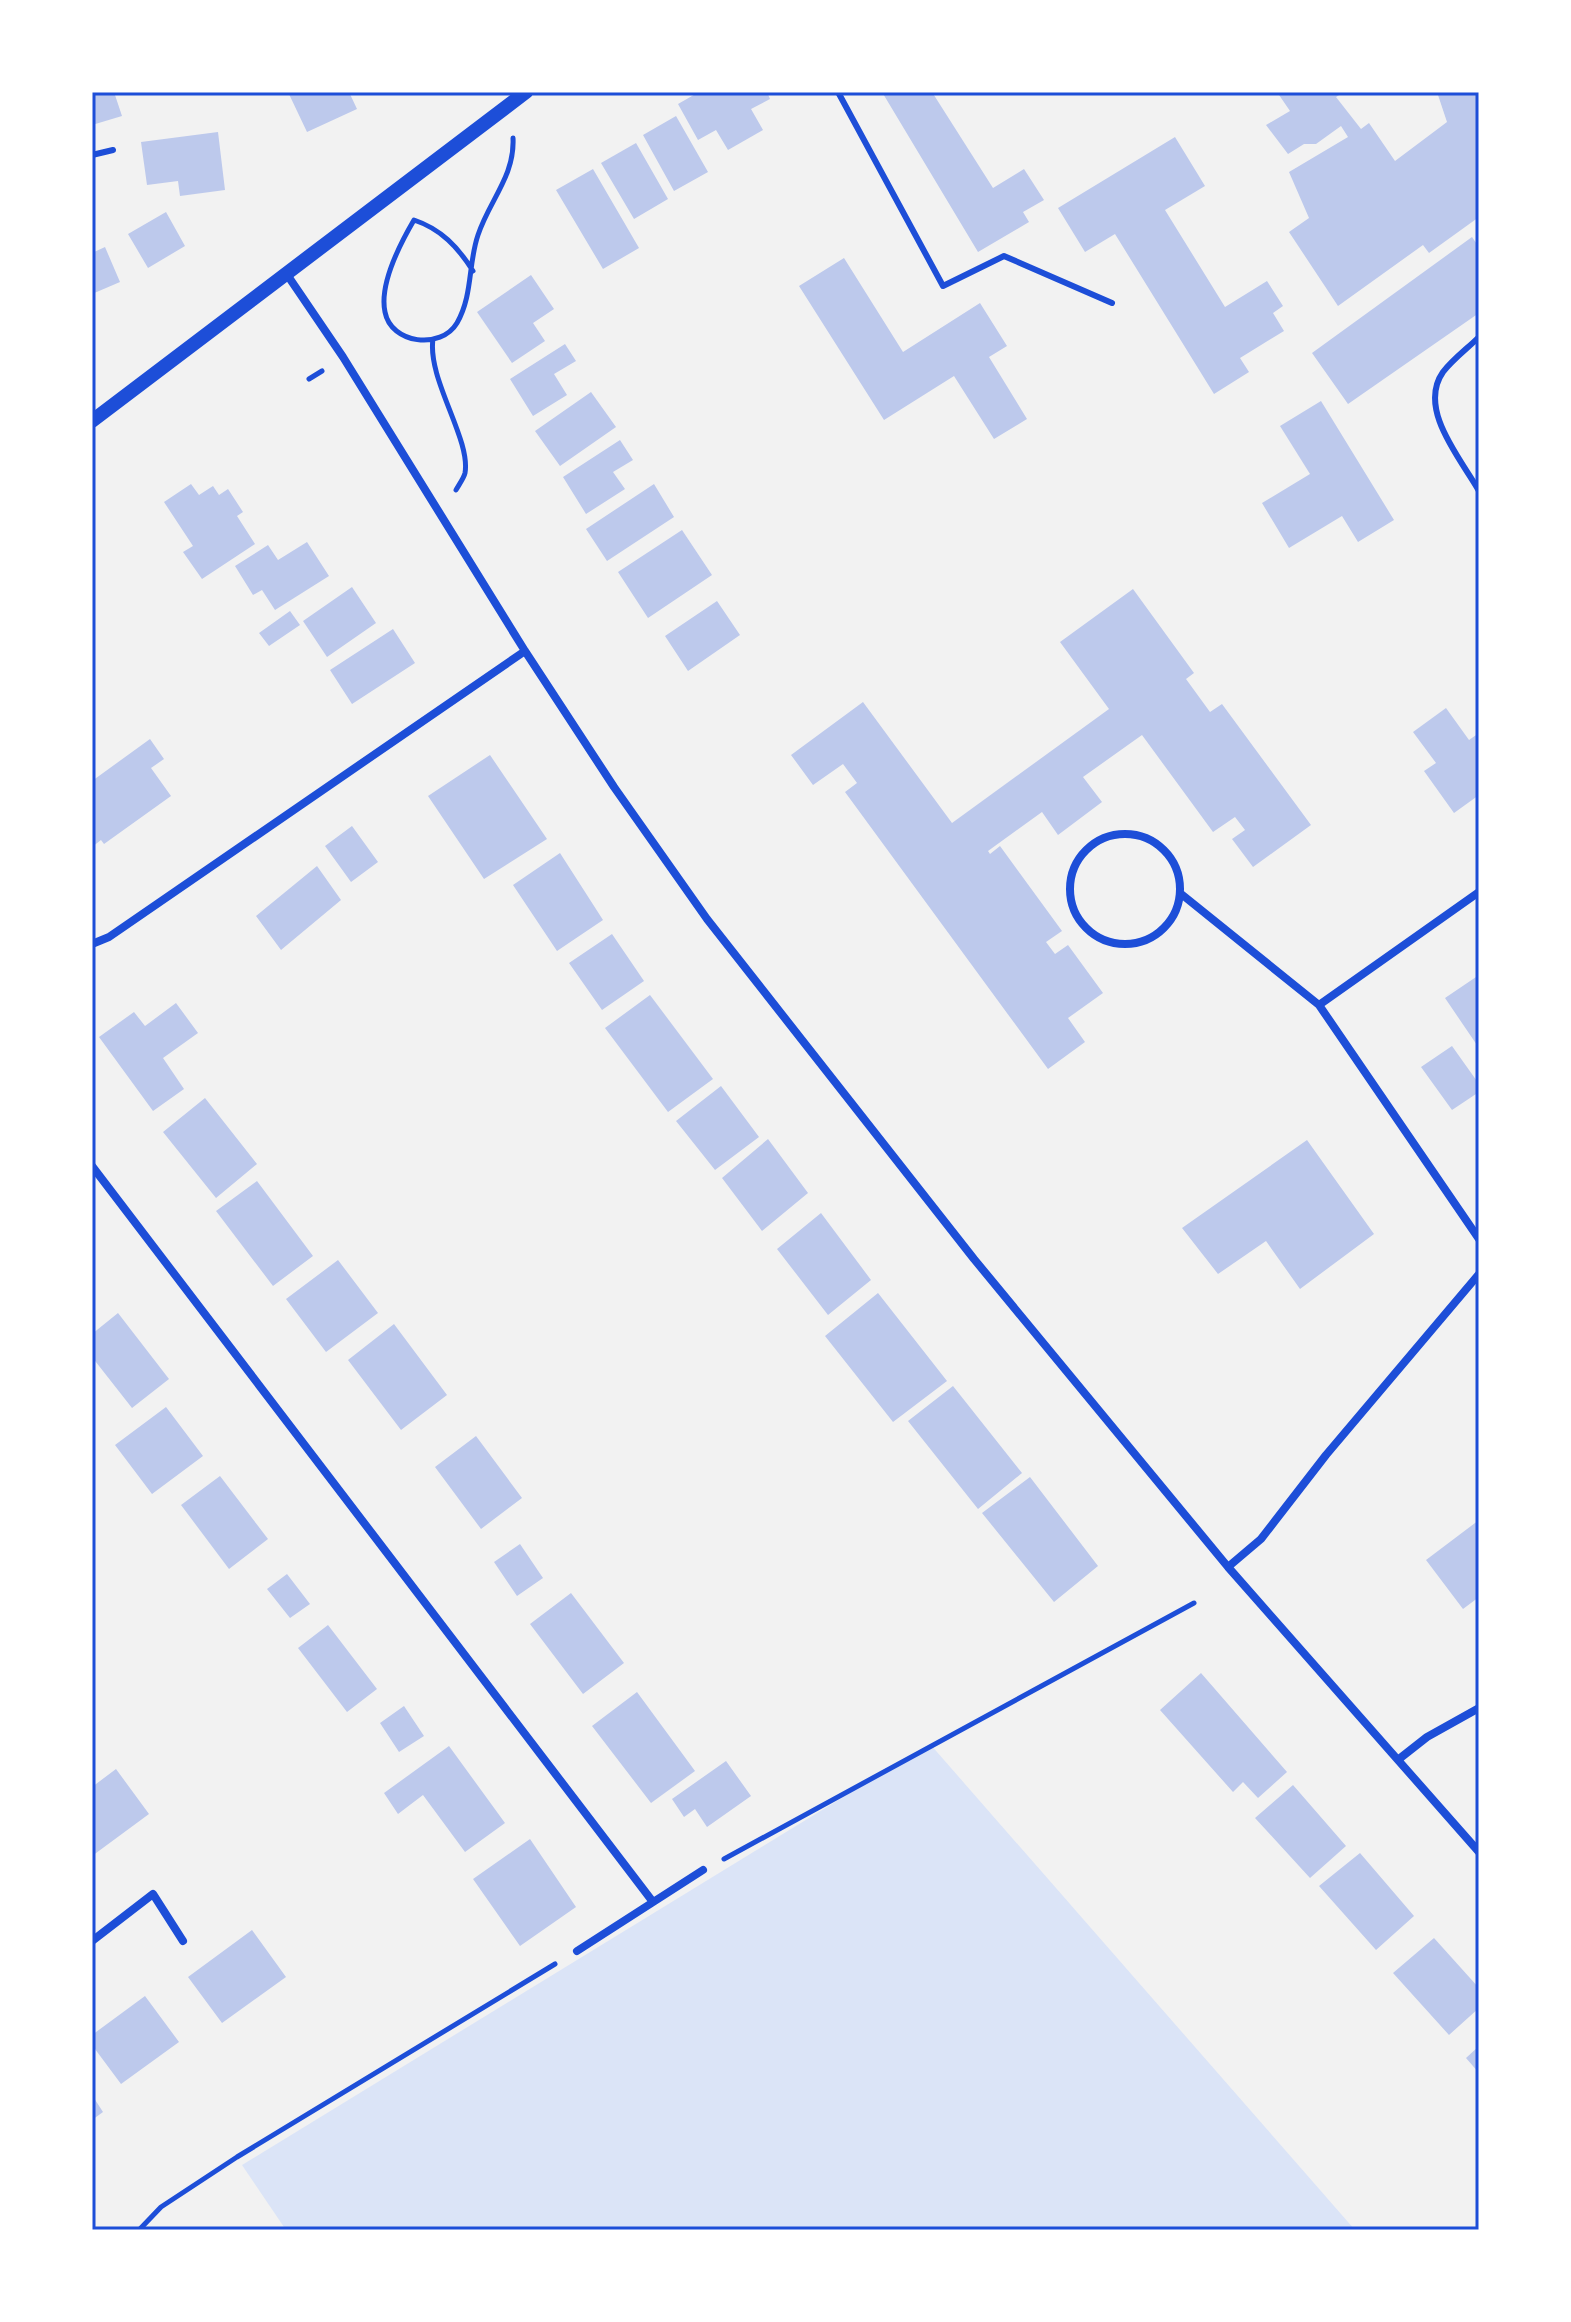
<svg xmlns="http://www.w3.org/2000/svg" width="1571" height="2322" viewBox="0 0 1571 2322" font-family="'Work Sans',sans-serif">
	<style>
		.green { fill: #dbe4f7 }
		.building { fill: #bdc9ec }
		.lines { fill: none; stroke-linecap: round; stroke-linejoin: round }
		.path { stroke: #1d4ed8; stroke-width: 5 }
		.service { stroke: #1d4ed8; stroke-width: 6 }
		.minor { stroke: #1d4ed8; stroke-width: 8 }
		.tertiary { stroke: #1d4ed8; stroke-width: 14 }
		.neatline { fill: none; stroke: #1d4ed8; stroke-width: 3 }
	</style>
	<rect width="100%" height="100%" fill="#f2f2f2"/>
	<!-- green -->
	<path class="green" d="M930,1744l425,486h-1069l-44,-65z"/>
	<!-- building -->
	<path class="building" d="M92,92h22l8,24 -30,9z
		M288,92h61l8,17 -50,23z
		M699,92h68l3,7 -19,10 12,21 -35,20 -12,-20 -18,10 -20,-36z
		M882,92h50l61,96 31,-19 20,31 -21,12 6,10 -51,30z
		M1277,92h67l-8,5 25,32 8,-6 26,38 52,-39 -10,-30h42v125l-50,36 -6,-8 -85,61 -49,-74 20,-14 -20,-46 59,-35 -7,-11 -25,18h-12l-16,10 -22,-29 24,-14z
		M676,116l32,56 -34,19 -31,-56z
		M218,132l7,58 -45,6 -2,-15 -31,4 -6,-43z
		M1175,137l30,49 -40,24 60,97 42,-26 16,25 -10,7 11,18 -44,27 9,14 -35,22 -99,-160 -30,18 -27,-44z
		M636,143l32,56 -34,20 -33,-56z
		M593,169l46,79 -36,21 -47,-79z
		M166,212l19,34 -37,22 -20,-34z
		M1472,237l7,10v66l-131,91 -36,-51z
		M105,247l15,35 -28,12v-41z
		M844,258l59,94 77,-49 27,43 -18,11 38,62 -33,20 -40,-63 -70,44 -85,-134z
		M531,275l23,34 -21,14 12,18 -33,22 -35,-51z
		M565,344l11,17 -22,13 13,21 -34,21 -23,-37z
		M591,392l25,35 -56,39 -25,-35z
		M1321,401l73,119 -36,22 -16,-26 -53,32 -27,-45 48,-29 -30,-48z
		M620,440l13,20 -20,12 12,17 -39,25 -23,-37z
		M191,484l8,11 14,-9 6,9 9,-6 15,23 -6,4 18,28 -53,35 -19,-27 10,-6 -29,-44z
		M654,484l20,33 -67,44 -21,-32z
		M682,530l30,45 -64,43 -30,-46z
		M307,542l22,34 -54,34 -13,-20 -9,5 -18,-29 33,-21 10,15z
		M352,587l24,36 -49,34 -24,-36z
		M1133,589l61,84 -8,6 24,33 12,-8 89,121 -58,42 -21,-28 13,-9 -10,-13 -22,15 -71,-97 -59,42 19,25 -44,33 -16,-23 -54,39 2,3 10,-8 62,85 -16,11 9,12 13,-9 35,48 -35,25 17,24 -37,27 -203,-277 12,-9 -14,-19 -30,21 -22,-30 72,-53 89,121 157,-114 -49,-67z
		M717,601l23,34 -52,36 -23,-35z
		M290,611l10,14 -31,21 -10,-13z
		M393,629l22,34 -63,41 -22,-34z
		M1446,708l23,32 10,-7v62l-25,18 -30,-42 12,-8 -23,-31z
		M150,739l14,20 -13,9 20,28 -67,48 -3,-4 -9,7v-66z
		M490,755l57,84 -63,40 -56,-83z
		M352,826l26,36 -27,20 -26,-36z
		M560,853l43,67 -46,31 -44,-66z
		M317,866l24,34 -60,50 -25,-34z
		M612,934l32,47 -42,29 -33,-47z
		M1479,975v73l-34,-50z
		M650,995l63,84 -45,33 -63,-84z
		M176,1003l22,30 -35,25 21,31 -31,22 -54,-74 35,-25 11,14z
		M1452,1046l27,38v8l-27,18 -31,-43z
		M721,1086l38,51 -44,33 -39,-49z
		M205,1098l52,66 -41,34 -53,-66z
		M768,1139l40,54 -46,38 -40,-53z
		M1307,1140l67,94 -74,55 -34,-48 -48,33 -36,-46z
		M257,1181l56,75 -40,30 -57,-75z
		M821,1213l50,67 -43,35 -51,-66z
		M338,1260l40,53 -52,39 -40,-53z
		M878,1293l69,88 -54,41 -68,-86z
		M118,1313l51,66 -37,29 -40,-51v-23z
		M394,1324l53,71 -46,35 -53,-70z
		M953,1386l69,87 -44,36 -70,-88z
		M166,1407l37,49 -51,38 -37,-49z
		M476,1436l46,62 -41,31 -46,-62z
		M220,1476l48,63 -39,30 -48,-64z
		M1030,1477l68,89 -44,36 -72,-89z
		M1479,1520v77l-16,12 -37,-49z
		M520,1544l23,34 -26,18 -23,-34z
		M287,1574l23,30 -20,14 -23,-29z
		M571,1593l53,70 -41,31 -53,-70z
		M328,1625l49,64 -30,23 -49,-64z
		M1201,1673l86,99 -29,26 -15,-16 -10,10 -73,-82z
		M637,1692l58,79 -44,32 -59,-77z
		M404,1706l20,30 -25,16 -19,-29z
		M449,1746l56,77 -40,29 -42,-57 -25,19 -14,-21z
		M726,1761l25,35 -44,31 -12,-18 -11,8 -12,-18z
		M116,1769l33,45 -57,42v-69z
		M1293,1785l53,61 -36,32 -55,-60z
		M530,1839l46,68 -56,39 -47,-67z
		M1360,1853l54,63 -38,34 -57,-64z
		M252,1930l34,47 -64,46 -34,-46z
		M1434,1938l45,50v20l-30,27 -56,-62z
		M145,1996l34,46 -58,42 -29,-39v-10z
		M1479,2046v27l-13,-15z
		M92,2095l11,17 -11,8z"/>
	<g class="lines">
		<!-- path -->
		<path class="path" d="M473,271c-15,-24 -32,-42 -59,-51 -14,24 -35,64 -29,92 6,32 56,38 72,11 16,-28 11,-59 21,-88 11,-34 37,-59 35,-97
			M433,339c-6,40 38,100 32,134 -1,5 -7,13 -9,17
			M309,379l13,-8
			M724,1859l470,-256
			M139,2230l22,-23 76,-50 318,-193"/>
		<!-- service -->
		<path class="service" d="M838,92l105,194 61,-30 108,47
			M92,155l21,-5
			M1479,337c-11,11 -26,22 -36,35 -26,37 18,87 36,119"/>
		<!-- minor -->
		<path class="minor" d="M288,276l55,81 182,294 89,136 93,132 267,340 254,308 251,285
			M1070 889a55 55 0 1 1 110 0a55 55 0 1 1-110 0Z
			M1479,892l-160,113 160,234
			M1180,893l139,112
			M92,944l17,-7 416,-286
			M92,1166l561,736
			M1228,1567l33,-28 65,-84 153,-181
			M1399,1759l28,-22 52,-29
			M92,1941l61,-47 30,47
			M577,1951l126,-81"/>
		<!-- tertiary -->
		<path class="tertiary" d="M92,421l434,-329"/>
	</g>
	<!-- border -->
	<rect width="1571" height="2322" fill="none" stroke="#ffffff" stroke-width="188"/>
	<rect x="94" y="94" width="1383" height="2134" class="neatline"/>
</svg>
